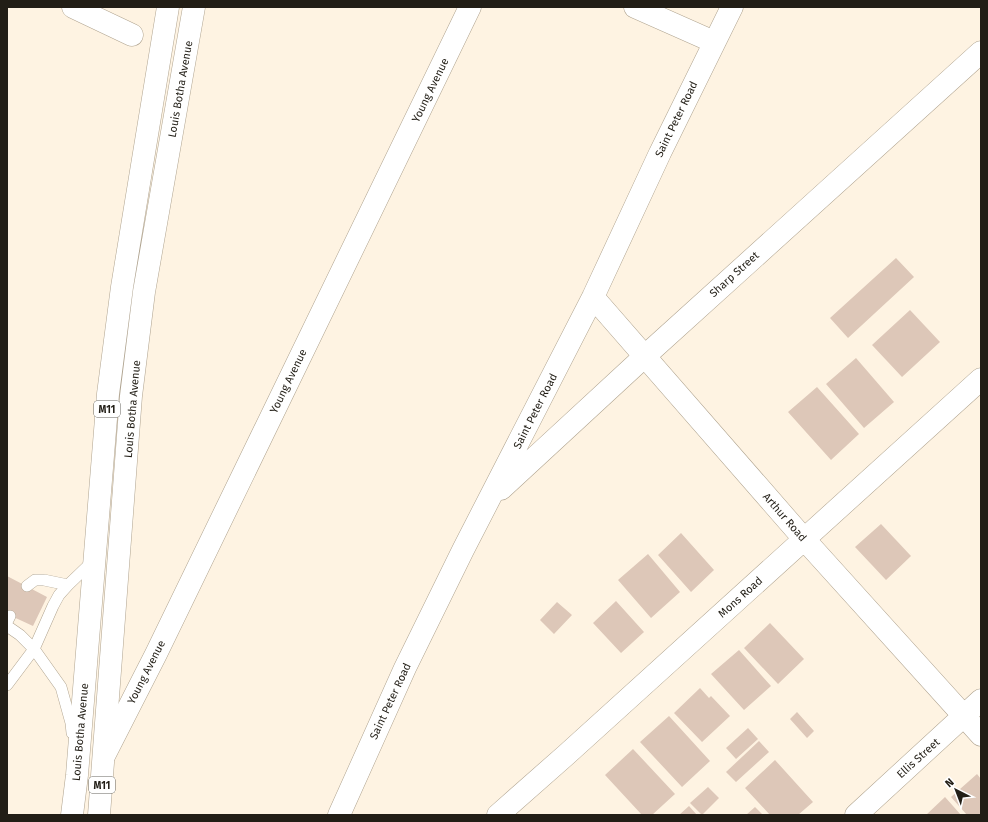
<svg xmlns="http://www.w3.org/2000/svg" width="988" height="822" viewBox="0 0 988 822" font-family="'Fira Sans',sans-serif">
	<style>
		.building { fill: #ddc7b8 }
		.lines { fill: none; stroke-linecap: round; stroke-linejoin: round }
		.lane-casing { stroke: #afa38f; stroke-width: 12 }
		.street-casing { stroke: #afa38f; stroke-width: 23 }
		.primary-casing { stroke: #afa38f; stroke-width: 23 }
		.lane { stroke: #fff; stroke-width: 11 }
		.street { stroke: #fff; stroke-width: 22 }
		.primary { stroke: #fff; stroke-width: 22 }
		.labels { text-anchor: middle; stroke-width: 4; stroke-linejoin: round; paint-order: stroke }
		.shield { fill: #fff; stroke: #64625c; stroke-width: 1 }
		.shield-label { font-size: 10px; font-weight: bold; fill: #221e16 }
		.street-label { font-size: 11px; fill: #221e16; stroke: #fff }
	</style>
	<rect width="100%" height="100%" fill="#fef3e2"/>
	<!-- building -->
	<path class="building" d="M896,258l18,19 -66,61 -18,-20z
		M910,310l30,32 -38,35 -30,-32z
		M856,358l38,44 -30,26 -38,-44z
		M817,387l42,47 -28,26 -43,-48z
		M881,524l30,32 -25,24 -31,-33z
		M681,533l33,37 -23,22 -33,-37z
		M648,554l32,38 -29,26 -33,-38z
		M7,576l40,21 -14,29 -26,-12z
		M616,601l28,31 -23,21 -28,-30z
		M557,602l15,13 -18,19 -14,-14z
		M770,623l34,36 -26,25 -34,-36z
		M739,650l32,36 -27,24 -33,-36z
		M700,688l9,10 2,-2 19,20 -28,26 -28,-29z
		M797,712l17,19 -7,7 -17,-19z
		M669,716l41,45 -28,26 -42,-45z
		M748,728l10,11 -22,20 -10,-11z
		M759,741l10,11 -33,30 -10,-10z
		M633,749l42,45 -23,21h-10l-37,-40z
		M775,760l38,42 -15,13h-28l-25,-27z
		M977,774l4,5v36h-14l-16,-18z
		M708,787l11,11 -17,17 -12,-12z
		M945,797l16,18h-35z
		M689,806l8,9h-18z
		M755,807l8,8h-17z"/>
	<g class="lines">
		<!-- lane casing -->
		<g class="lane-casing">
			<path id="lane" d="M27,586l8,-6h9l24,5
				M7,622l3,-6
				M7,626l13,9 14,14 27,38 10,36 1,10
				M7,685l27,-36 19,-43 6,-11 9,-10 24,-23"/>
		</g>
		<!-- street casing -->
		<g class="street-casing">
			<path id="street" d="M73,7l59,28
				M635,7l79,35
				M593,297l211,242 177,196
				M501,489l144,-133 336,-304
				M105,754l51,-100 314,-647
				M339,815l66,-147 58,-118 130,-253 67,-144 72,-146
				M498,815l68,-60 415,-376
				M856,815l125,-115"/>
		</g>
		<!-- primary casing -->
		<g class="primary-casing">
			<path id="primary" d="M72,815l5,-40 31,-381 14,-107 46,-280
				M99,815l32,-419 13,-104 50,-285"/>
		</g>
		<!-- lane -->
		<use href="#lane" class="lane"/>
		<!-- street -->
		<use href="#street" class="street"/>
		<!-- primary -->
		<use href="#primary" class="primary"/>
	</g>
	<g class="labels">
		<!-- shield labels -->
		<g class="shield">
			<rect x="94" y="401" width="26" height="16" rx="3"/>
			<rect x="89" y="777" width="26" height="16" rx="3"/>
		</g>
		<g class="shield-label">
			<text x="107" y="413">M11</text>
			<text x="102" y="789">M11</text>
		</g>
		<!-- street labels -->
		<g class="street-label">
			<text transform="translate(180 89) rotate(-80)" y="4">Louis Botha Avenue</text>
			<text transform="translate(430 90) rotate(-64)" y="4">Young Avenue</text>
			<text transform="translate(676 119) rotate(-64)" y="4">Saint Peter Road</text>
			<text transform="translate(734 274) rotate(-42)" y="4">Sharp Street</text>
			<text transform="translate(288 381) rotate(-64)" y="4">Young Avenue</text>
			<text transform="translate(132 409) rotate(-85)" y="4">Louis Botha Avenue</text>
			<text transform="translate(535 411) rotate(-63)" y="4">Saint Peter Road</text>
			<text transform="translate(785 517) rotate(49)" y="4">Arthur Road</text>
			<text transform="translate(740 597) rotate(-42)" y="4">Mons Road</text>
			<text transform="translate(146 672) rotate(-63)" y="4">Young Avenue</text>
			<text transform="translate(390 701) rotate(-65)" y="4">Saint Peter Road</text>
			<text transform="translate(80 732) rotate(-85)" y="4">Louis Botha Avenue</text>
			<text transform="translate(918 758) rotate(-42)" y="4">Ellis Street</text>
		</g>
	</g>
	<!-- border -->
	<rect width="988" height="822" fill="none" stroke="#221e16" stroke-width="16"/>
	<!-- north arrow -->
	<g transform="translate(956 790) rotate(318)" stroke="#ffffff" stroke-width="3" paint-order="stroke">
	<path d="M0-3L7 15L0 10L-7 15Z" fill="#221e16"/>
	<text y="-6" font-size="11" font-weight="bold" text-anchor="middle" fill="#221e16">N</text>
	</g>
</svg>
